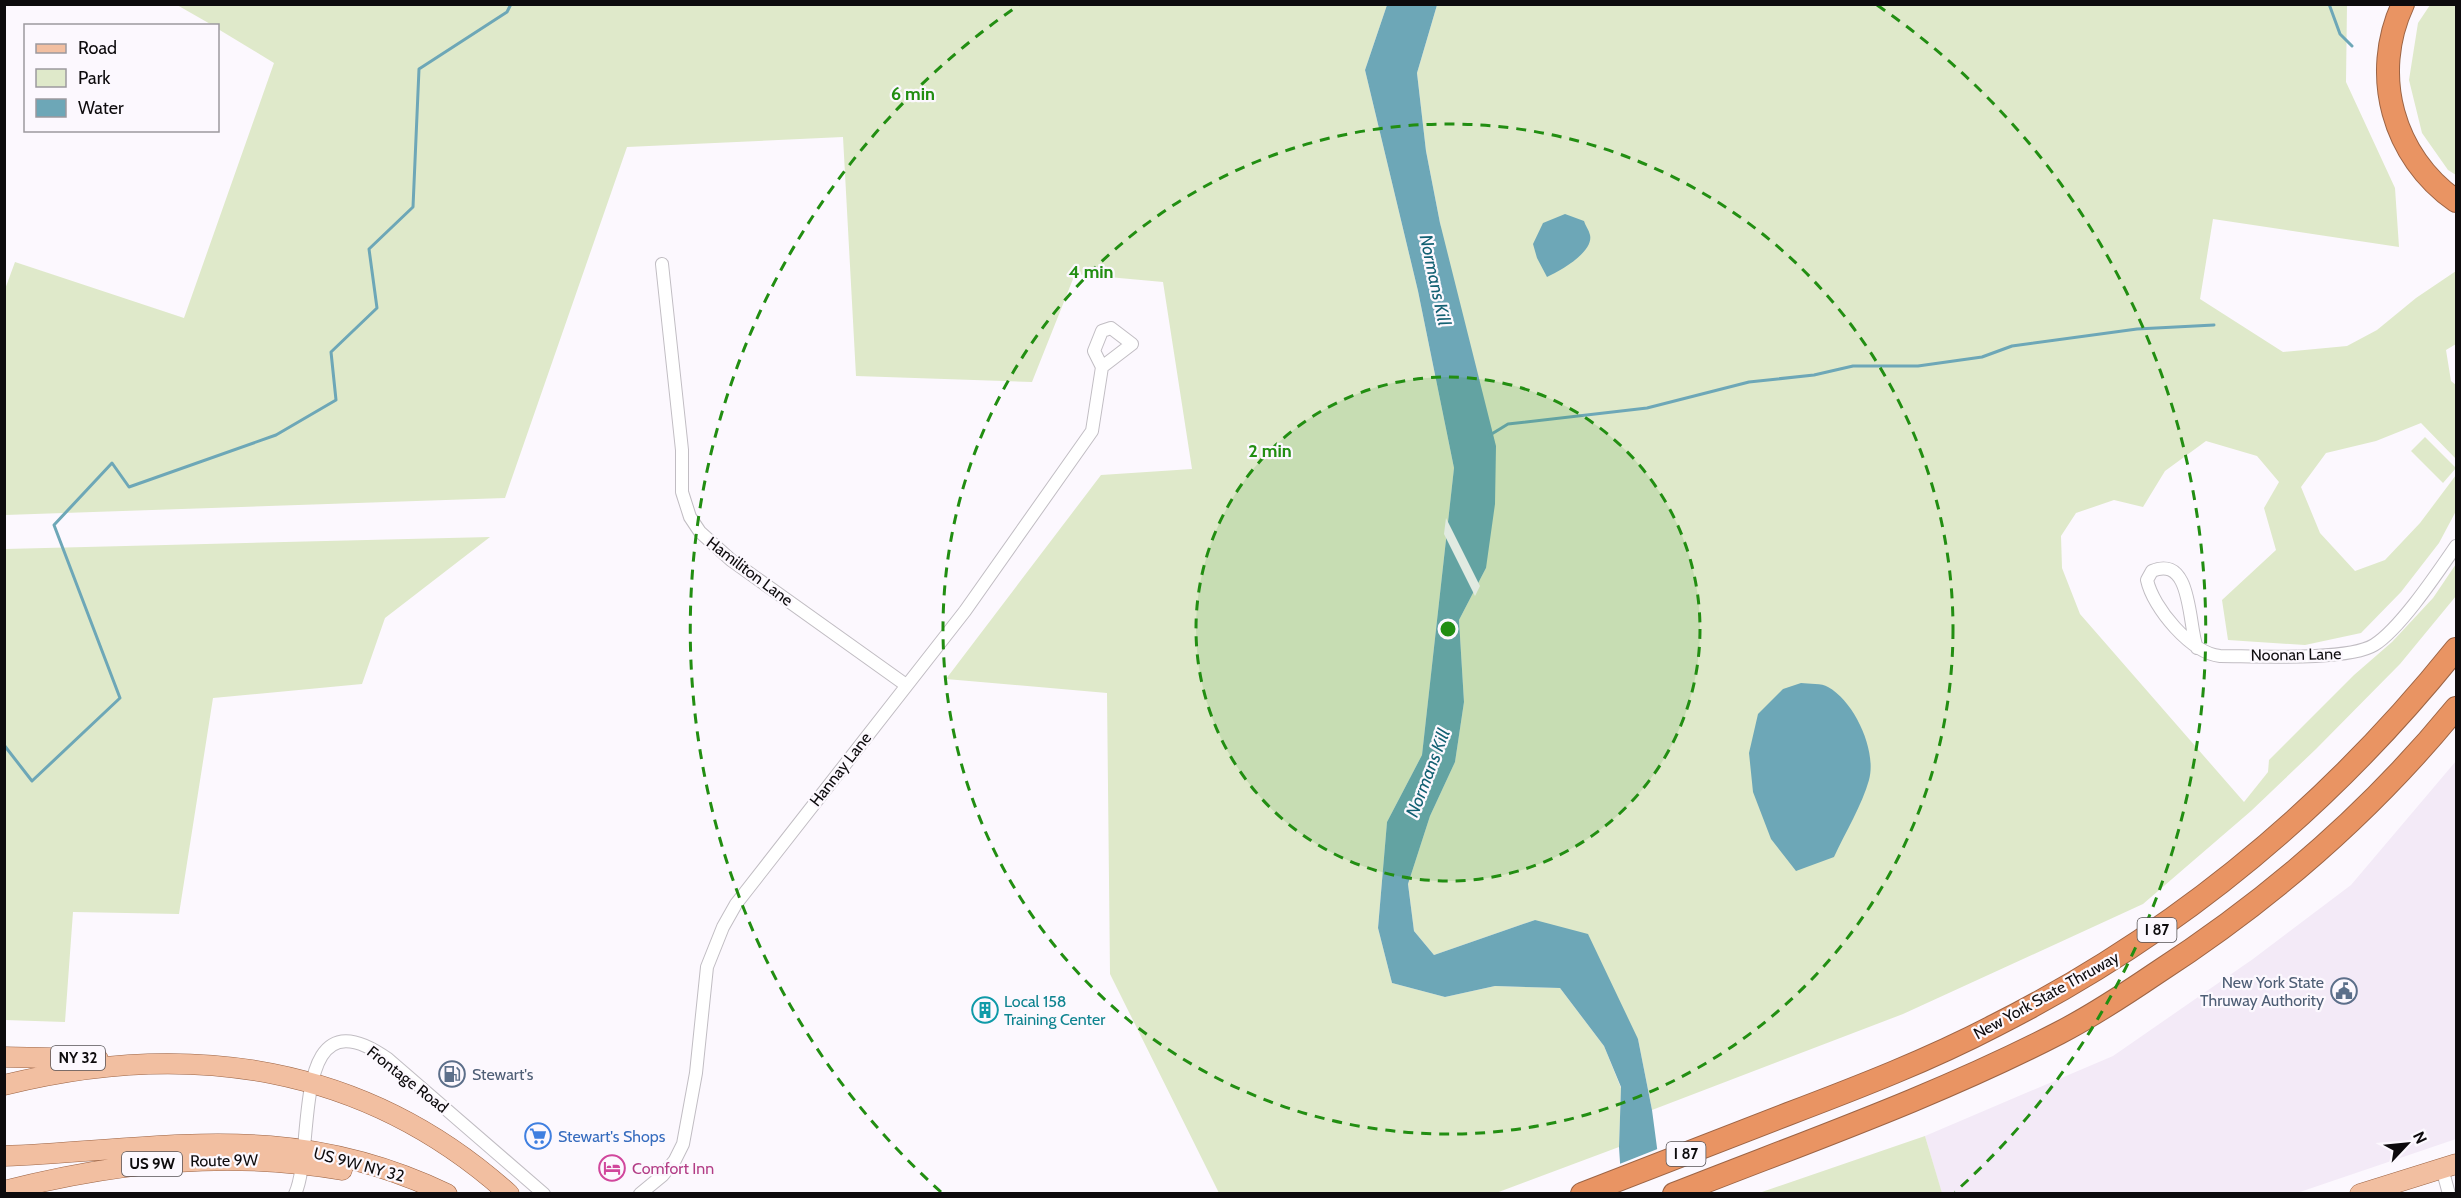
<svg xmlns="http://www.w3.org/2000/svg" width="2461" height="1198" viewBox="0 0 2461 1198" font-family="Cabin,sans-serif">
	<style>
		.built { fill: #f3eaf7 }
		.green { fill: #dfe9ca }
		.water { fill: #6da7b7 }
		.pier { fill: #fcf8fe }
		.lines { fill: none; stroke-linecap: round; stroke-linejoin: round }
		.stream { stroke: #6da7b7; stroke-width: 3 }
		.street-casing { stroke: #c1bdc3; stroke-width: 14 }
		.primary-casing { stroke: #9c6445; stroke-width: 21 }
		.highway-casing { stroke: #9c6445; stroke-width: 24 }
		.street { stroke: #fff; stroke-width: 12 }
		.primary { stroke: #f2bfa1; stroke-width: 20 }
		.highway { stroke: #e99463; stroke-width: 22 }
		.ring { fill: none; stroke: #228e12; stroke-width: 3; stroke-dasharray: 10 8 }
		.labels { text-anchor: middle; stroke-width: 4.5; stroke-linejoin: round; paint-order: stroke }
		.shield { fill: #fcf8fe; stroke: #555255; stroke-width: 1.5 }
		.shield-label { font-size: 15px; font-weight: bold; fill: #0d0b0d }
		.street-label { font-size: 16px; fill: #0d0b0d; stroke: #fcf8fe }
		.service-label { font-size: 16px; fill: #4e5e75; stroke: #fcf8fe; text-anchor: end }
		.culture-label { font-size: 16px; fill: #0d838f; stroke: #fcf8fe; text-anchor: start }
		.shop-label { font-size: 16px; fill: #366cbe; stroke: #fcf8fe; text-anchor: start }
		.hotel-label { font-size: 16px; fill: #b23c85; stroke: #fcf8fe; text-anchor: start }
		.water-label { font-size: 18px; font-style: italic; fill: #136173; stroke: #fcf8fe }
		.centre { fill: #228e12; stroke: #fcf8fe; stroke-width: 3 }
		.ring-label { font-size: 18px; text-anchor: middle; font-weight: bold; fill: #228e12; stroke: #fcf8fe; stroke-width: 4.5; stroke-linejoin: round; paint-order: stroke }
	</style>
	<rect width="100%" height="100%" fill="#fcf8fe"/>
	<!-- built -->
	<path class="built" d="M2456,761v378l-159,54 -355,1 -17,-58 188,-80 140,-97 98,-74z"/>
	<!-- green -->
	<path class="green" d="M177,5h1210l-22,65 53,221 36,177 -32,287 -35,67 -9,106 14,55 53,14 50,-11 65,2 44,58 17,42 -2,59 -123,46h-277l-109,-219 -3,-281 -161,-14 155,-204 91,-6 -29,-187 -88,-8 -43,108 -176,-6 -13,-239 -216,10 -122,351 -500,17 -1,-223 11,-30 169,56 90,-255 -56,-34v-3l-6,-1z
		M1437,5h910l-1,77 49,106 4,59 -186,-28 -13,80 83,53 64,-6 30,-16 39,-32 40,-27v73l-10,6 5,31 5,4v74l-35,-36 -45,18 -50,12 -25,34 19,46 35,38 30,-11 35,-37 36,-48v36l-17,32 -38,49 -40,41 -56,12 -77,-5 -6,-40 54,-50 -12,-42 15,-26 -22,-26 -51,-15 -41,30 -22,36 -29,-7 -38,13 -15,23 1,32 18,46 164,188 24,-30 1,-12 85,-85 38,-33 41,-44 23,-34v32l-56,68 -84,85 -65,62 -108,93 -240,110 -251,96 -14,-71 -103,-119 -101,35 -20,-24 -6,-47 22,-68 25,-54 9,-60 -5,-82 27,-52 -46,-345 -14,-72 -9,-78z
		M2430,5h26v170l-8,-5 -26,-37 -13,-53 9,-57z
		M2425,437l31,31 -13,15 -32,-32z
		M490,537l-105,81 -23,66 -149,14 -34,216 -106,-2 -8,110 -60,-2v-471z
		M1925,1136l17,57h-183z"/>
	<!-- water -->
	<path class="water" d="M1387,5h50l-20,68 9,78 14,72 56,223 -1,58 -9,64 -27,52 5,82 -9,60 -25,54 -22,68 6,47 20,24 101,-35 53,14 50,105 14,71 11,83h-41l-3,-46 2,-60 -17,-41 -44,-58 -65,-2 -50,11 -53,-14 -14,-55 9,-106 35,-67 32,-287 -36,-177 -53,-221z
		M1565,214l19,7c1,4 5,9 6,14 4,17 -30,36 -43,42l-10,-19 -4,-14 10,-21z
		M1801,683c8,1 21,0 27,4 27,15 49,64 41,93 -7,25 -24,53 -35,77l-38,14 -25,-32 -18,-47 -4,-39 9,-39 25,-25z"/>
	<!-- pier -->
	<path class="pier" d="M1446,518l34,68 -5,10 -31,-62z
		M1660,1148l6,46h-47l-2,-29z"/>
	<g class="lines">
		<!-- stream -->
		<path class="stream" d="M2329,4l11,30 12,12
			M1490,435l18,-11 139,-16 102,-26 65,-7 39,-9h65l64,-9 30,-11 125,-17 77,-4
			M4,745l28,36 88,-83 -66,-173 58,-62 17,24 147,-52 60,-35 -5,-48 46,-44 -8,-59 44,-42 6,-138 88,-57 4,-8"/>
		<!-- street casing -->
		<g class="street-casing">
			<path id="street" d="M662,264l20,186v42l8,25 10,15 31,28 175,125
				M2197,648c-9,-22 -4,-94 -45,-77l-5,9c6,28 44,73 73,76 34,0 128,5 154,-11 26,-16 64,-73 82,-99
				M2442,1168l7,26
				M295,1194c21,-45 -7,-206 93,-135l156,135
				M640,1194l23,-19 12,-15 8,-16 13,-71 11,-106 16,-40 13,-23 229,-293 127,-180 10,-64 -8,-16 8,-20 9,-3 21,16 -30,23"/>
		</g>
		<!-- primary casing -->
		<g class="primary-casing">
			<path id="primary" d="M4,1057l94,2
				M4,1085c184,-46 361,-21 505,109
				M4,1156c89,-3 178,-17 266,-10 62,5 121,21 177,48
				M4,1191c111,-29 225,-41 338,-21
				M2360,1194l96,-30"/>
		</g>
		<!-- highway casing -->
		<g class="highway-casing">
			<path id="highway" d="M2403,4c-33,71 -10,153 53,197
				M1582,1194c69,-27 138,-54 206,-80 71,-27 141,-54 208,-89 180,-91 334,-219 460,-376
				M1674,1194c129,-51 261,-97 385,-161 33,-17 65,-38 96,-59 113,-73 216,-162 301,-266"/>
		</g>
		<!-- street -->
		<use href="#street" class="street"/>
		<!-- primary -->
		<use href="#primary" class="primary"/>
		<!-- highway -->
		<use href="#highway" class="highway"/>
	</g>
	<!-- distance rings -->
	<circle cx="1448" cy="629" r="252" fill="#228e12" fill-opacity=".12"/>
	<g class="ring">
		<circle cx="1448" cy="629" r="252"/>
		<circle cx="1448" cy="629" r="505"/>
		<path d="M941 1192A757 757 0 0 1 1019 5M1877 5A757 757 0 0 1 1955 1192"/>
	</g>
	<!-- icons -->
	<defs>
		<g id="civic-ring" transform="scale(1.35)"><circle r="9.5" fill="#fcf8fe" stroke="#5c6f8a" stroke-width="1.5"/><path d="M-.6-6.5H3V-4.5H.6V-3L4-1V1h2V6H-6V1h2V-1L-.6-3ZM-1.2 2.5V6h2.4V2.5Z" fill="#5c6f8a"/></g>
		<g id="building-ring" transform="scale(1.35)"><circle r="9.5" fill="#fcf8fe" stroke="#0f9aa8" stroke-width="1.5"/><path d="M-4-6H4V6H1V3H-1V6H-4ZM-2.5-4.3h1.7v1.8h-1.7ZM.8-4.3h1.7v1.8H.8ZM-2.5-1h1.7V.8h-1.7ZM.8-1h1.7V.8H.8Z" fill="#0f9aa8"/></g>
		<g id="fuel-ring" transform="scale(1.35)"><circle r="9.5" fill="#fcf8fe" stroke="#5c6f8a" stroke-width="1.5"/><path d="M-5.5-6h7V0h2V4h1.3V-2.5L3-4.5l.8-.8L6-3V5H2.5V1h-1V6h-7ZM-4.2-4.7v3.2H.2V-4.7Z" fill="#5c6f8a"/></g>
		<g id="supermarket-ring" transform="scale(1.35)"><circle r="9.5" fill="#fcf8fe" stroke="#3f7fe0" stroke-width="1.5"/><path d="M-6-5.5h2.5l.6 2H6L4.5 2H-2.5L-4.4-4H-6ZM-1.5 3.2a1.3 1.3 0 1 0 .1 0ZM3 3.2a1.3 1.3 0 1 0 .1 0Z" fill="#3f7fe0"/></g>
		<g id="hotel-ring" transform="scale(1.35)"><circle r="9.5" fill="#fcf8fe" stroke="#d1479c" stroke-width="1.5"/><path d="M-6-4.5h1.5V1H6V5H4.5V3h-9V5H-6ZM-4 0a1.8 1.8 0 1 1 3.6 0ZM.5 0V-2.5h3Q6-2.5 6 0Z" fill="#d1479c"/></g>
	</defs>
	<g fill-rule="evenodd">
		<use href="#civic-ring" x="2344" y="991"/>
		<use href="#building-ring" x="985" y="1010"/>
		<use href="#fuel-ring" x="452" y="1074"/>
		<use href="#supermarket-ring" x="538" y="1136"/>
		<use href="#hotel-ring" x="612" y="1168"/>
	</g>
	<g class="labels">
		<!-- shield labels -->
		<g class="shield">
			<rect x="2137.5" y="918" width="39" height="24" rx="4.5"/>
			<rect x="51" y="1046" width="54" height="24" rx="4.5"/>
			<rect x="1666.5" y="1142" width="39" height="24" rx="4.5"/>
			<rect x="122" y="1152" width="60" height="24" rx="4.5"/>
		</g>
		<g class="shield-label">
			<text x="2157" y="935">I 87</text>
			<text x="78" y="1063">NY 32</text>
			<text x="1686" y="1159">I 87</text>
			<text x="152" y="1169">US 9W</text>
		</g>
		<!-- street labels -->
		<g class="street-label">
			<text transform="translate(750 571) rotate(37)" y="6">Hamiliton Lane</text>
			<text transform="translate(2296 654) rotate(-1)" y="6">Noonan Lane</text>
			<text transform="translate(840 769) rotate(-52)" y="6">Hannay Lane</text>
			<text transform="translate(2046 995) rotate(-29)" y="6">New York State Thruway</text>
			<text transform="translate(408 1079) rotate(38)" y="6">Frontage Road</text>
			<text transform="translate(224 1160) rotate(-1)" y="6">Route 9W</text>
			<text transform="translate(359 1164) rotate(15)" y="6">US 9W NY 32</text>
		</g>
		<!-- service labels -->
		<g class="service-label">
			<text x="2324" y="988">New York State<tspan x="2324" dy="18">Thruway Authority</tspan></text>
			<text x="472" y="1080" text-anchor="start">Stewart's</text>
		</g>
		<!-- culture labels -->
		<g class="culture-label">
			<text x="1004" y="1007">Local 158<tspan x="1004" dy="18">Training Center</tspan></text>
		</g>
		<!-- shop labels -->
		<g class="shop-label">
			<text x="558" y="1142">Stewart's Shops</text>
		</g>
		<!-- hotel labels -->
		<g class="hotel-label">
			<text x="632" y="1174">Comfort Inn</text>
		</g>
		<!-- water labels -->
		<g class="water-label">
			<text transform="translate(1435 280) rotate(78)" y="6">Normans Kill</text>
			<text transform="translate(1428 773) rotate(-69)" y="6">Normans Kill</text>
		</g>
	</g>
	<circle cx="1448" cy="629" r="9" class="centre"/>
	<g class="ring-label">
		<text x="913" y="100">6 min</text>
		<text x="1091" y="278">4 min</text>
		<text x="1270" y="457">2 min</text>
	</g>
	<!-- border -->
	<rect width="2461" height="1198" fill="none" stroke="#0d0b0d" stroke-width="12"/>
	<!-- legend -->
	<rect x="24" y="24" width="195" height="108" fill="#fcf8fe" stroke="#9c999e" stroke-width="1.5"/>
	<rect x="36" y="44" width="30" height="9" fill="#f2bfa1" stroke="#9c999e" stroke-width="1.5"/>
	<text x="78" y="54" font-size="18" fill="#0d0b0d">Road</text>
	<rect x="36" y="69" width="30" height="18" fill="#dfe9ca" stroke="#9c999e" stroke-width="1.5"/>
	<text x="78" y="84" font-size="18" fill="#0d0b0d">Park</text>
	<rect x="36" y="99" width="30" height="18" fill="#6da7b7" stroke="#9c999e" stroke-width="1.5"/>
	<text x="78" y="114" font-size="18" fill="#0d0b0d">Water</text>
	<!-- north arrow -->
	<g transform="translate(2407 1144) rotate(64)" stroke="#fcf8fe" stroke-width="4.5" paint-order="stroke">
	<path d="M0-4.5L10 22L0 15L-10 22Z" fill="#0d0b0d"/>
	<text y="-9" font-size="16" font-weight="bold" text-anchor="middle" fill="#0d0b0d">N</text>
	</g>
</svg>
